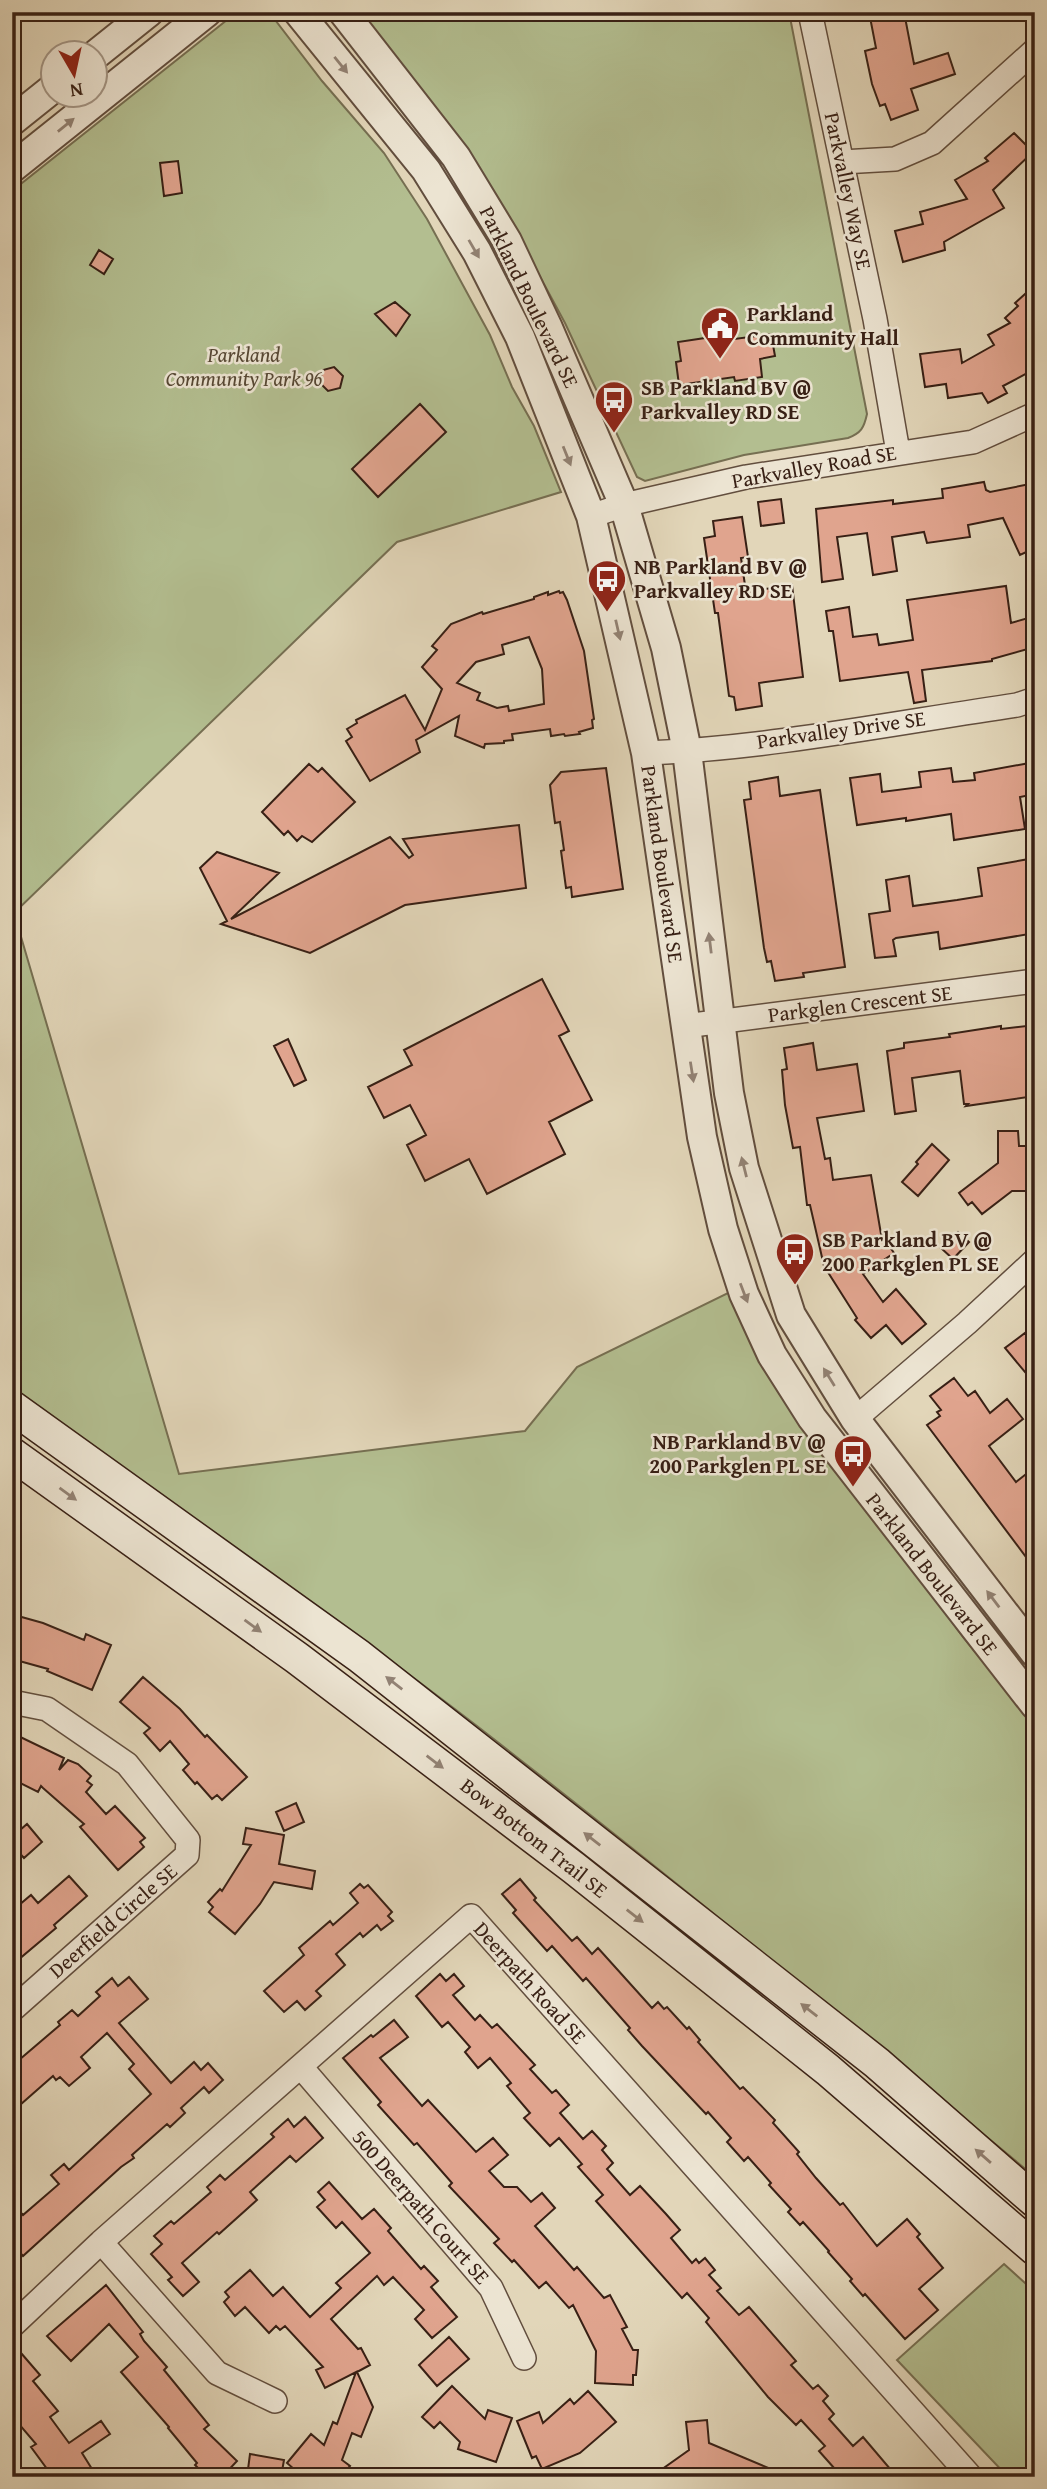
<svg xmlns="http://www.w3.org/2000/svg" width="1047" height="2489" viewBox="0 0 1047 2489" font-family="'Gentium Book Plus',serif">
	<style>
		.green { fill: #b3be90; stroke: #766f52; stroke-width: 2 }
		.building { fill: #e0a48e; stroke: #382015; stroke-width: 2; fill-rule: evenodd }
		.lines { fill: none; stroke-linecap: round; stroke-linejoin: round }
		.minor-casing { stroke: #624e3e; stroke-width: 26 }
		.tertiary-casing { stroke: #624e3e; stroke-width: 32 }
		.secondary-casing { stroke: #382015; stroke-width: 35 }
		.minor { stroke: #ece4d2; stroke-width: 23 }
		.tertiary { stroke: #ece4d2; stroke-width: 28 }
		.secondary { stroke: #ece4d2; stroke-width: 32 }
		.oneway { fill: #928274 }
		.labels { text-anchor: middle; stroke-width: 5; stroke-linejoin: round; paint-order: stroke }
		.street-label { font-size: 21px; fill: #382015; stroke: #ece4d2 }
		.poi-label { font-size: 21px; font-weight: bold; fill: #382015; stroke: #ece4d2; text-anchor: start }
		.park-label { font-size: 21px; font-style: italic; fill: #574834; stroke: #ece4d2 }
	</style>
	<rect width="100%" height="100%" fill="#e2d6b9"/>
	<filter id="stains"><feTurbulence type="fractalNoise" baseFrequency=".00286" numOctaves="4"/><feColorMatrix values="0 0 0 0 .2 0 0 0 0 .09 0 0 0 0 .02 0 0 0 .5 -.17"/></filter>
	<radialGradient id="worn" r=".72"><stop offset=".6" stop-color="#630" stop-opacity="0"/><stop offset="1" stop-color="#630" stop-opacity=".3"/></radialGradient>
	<!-- green -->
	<path class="green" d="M237,12h32l53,69 62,72 43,66 63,116 22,52 22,39 27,66 -164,50 -383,371 165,561 346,-43 52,-64 155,-76 71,123 160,223 72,88v452c-178,-148 -358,-295 -540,-437 -157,-122 -322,-235 -483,-353v-1196z
		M355,12h434l78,402c-3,14 -6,19 -19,24l-104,17 -99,26 -8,-4 -72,-154 -67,-124 -69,-94z
		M1004,2264l31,28v185h-27l-111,-117z"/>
	<!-- building -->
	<path class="building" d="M869,12h35l10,52 34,-11 7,21 -44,15 7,21 -27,10 -6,-16 -5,2 -8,-22 -7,-33 11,-3z
		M1014,133l19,19 -40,38 11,18 -60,34 1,8 -42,12 -8,-31 28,-7 -3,-12 47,-13 -12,-19 33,-19 -3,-3z
		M178,161l4,32 -18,3 -4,-33z
		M99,250l14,9 -9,15 -14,-9z
		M1035,285v84l-32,17 4,7 -19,10 -6,-10 -34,5 -2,-14 -21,3 -5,-33 40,-5 2,14 32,-18 -6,-10 22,-12 -5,-5 13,-12 -3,-3z
		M395,302l15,13 -14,21 -21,-22z
		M771,334l4,22 -15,3 2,18 -27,4 -1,-4 -55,8 -3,-23 5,-1 -3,-19 34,-5 1,5z
		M334,367l9,9 -3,12 -12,3 -9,-9 4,-12z
		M420,404l26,28 -68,65 -26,-28z
		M984,482l2,8 4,2 45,-9v65l-15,7 -17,-37 -35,7 2,12 -43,6 -3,-11 -32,5 5,34 -24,4 -6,-42 -30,4 6,42 -21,3 -6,-73 77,-9v4l50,-6 -1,-9z
		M781,499l3,24 -23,3 -3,-24z
		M742,517l6,40 -7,1 5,34 46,-7 11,92 -44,6 3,23 -26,4 -2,-13 -5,-1 -11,-83h-3l-11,-75 11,-2 -2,-15z
		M1006,586l5,37 24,-7v31l-43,12v2l-70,9 4,31 -12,2 -6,-31 -68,9 -7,-50h-4l-3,-20 23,-4 4,30 24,-3 2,11 34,-5 -6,-40z
		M559,591l1,2 3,-1 4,8 17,51 10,68 -2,1 1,8 -14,4 1,2 -15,2 -1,-2 -13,2 -1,-7 -38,5 1,6 -9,1v2l-19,1 -1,4 -29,-12 4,-20 -43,24 4,12 -50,29 -24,-40 6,-4 -5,-8 10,-6 -1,-3 49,-25 20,35 17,-41 -20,-22 15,-17 -5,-4 19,-22 31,-12 1,2 51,-15v-2l14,-5v3zM529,637l13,32 2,35 -35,7 -1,-5 -11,2 -20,-8 3,-7 -23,-10 19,-21 28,-8 -2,-9z
		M1035,762v32l-15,3 5,32 -71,11 -3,-26 -45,7v-3l-49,7 -7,-47 30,-4 2,18 39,-5 -2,-15 32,-4 2,14 22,-2 -1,-7z
		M309,764l9,8 4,-4 33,34 -43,40 -10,-6 -5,5 -9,-10 -4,4 -22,-23z
		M606,768l17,121 -51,8 -1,-10 -5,1 -5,-37 3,-1 -4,-28 -5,1 -5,-38 11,-13z
		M778,777l2,19 40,-6 25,177 -42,6 1,4 -29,4 -4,-20 -4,1 -3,-14 -20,-148 7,-1 -2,-17z
		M519,825l7,63 -121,17 -95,48 -89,-29 6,-3 -27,-53 17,-16 62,21 -48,46 159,-82 19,21 4,-3 -10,-16z
		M1029,859l6,42v32l-95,16 -2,-17 -42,6 -3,2 3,16 -21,2 -6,-44 21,-3 -4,-31 23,-4 4,30 44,-6 25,-4 -4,-28z
		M542,979l27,52 -10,5 33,64 -43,22 16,32 -78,40 -18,-35 -44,22 -18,-36 19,-10 -16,-30 -26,13 -16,-31 44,-22 -8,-15z
		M1035,1025v71l-69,10 2,-2h-4l-4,-33 -48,7 4,33 -21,3 -8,-63 17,-3v-5l46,-6 -1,-3 52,-8v3z
		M288,1039l18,41 -12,6 -20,-40z
		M813,1043l4,27 40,-6 7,47 -47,7 8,41 5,-1 3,22 38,-5 10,59 13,19 -31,21 20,28 13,-13 30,35 -24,20 -16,-19 -15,13 -16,-18 2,-2 -33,-52 -14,-61h-3l-7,-58 -7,1 -8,-43 -3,-35 5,-1 -3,-21z
		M998,1131h20l1,15h16v45h-23l-30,23 -10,-12 -4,3 -9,-12 39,-30z
		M932,1144l17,16 -31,36 -16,-14 16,-18 -2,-2z
		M958,1232l11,10 -16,17 -12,-11z
		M1025,1333l10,13v38l-30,-36z
		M954,1378l14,18 7,-5 15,22 17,-14 16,20 -34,27 27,36 19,-15v83l-9,7 -99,-132 13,-9 -3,-4 4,-2 -11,-14z
		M18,1616l25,7 41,17 2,-6 25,11 -19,45 -45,-19 1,-2 -36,-10v-23z
		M143,1677l37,32 25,28 2,-2 40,42 -25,23 -5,-5 -5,4 -15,-17 -2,2 -12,-14 6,-6 -19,-23 -10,10 -16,-18 6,-5 -30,-26z
		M12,1733l52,25 -5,12 9,-10 10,4 13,12 -4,5 5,4 -6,7 20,22 9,-8 30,32 -5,4 4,5 -26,23 -38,-43 4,-3 -41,-36 -2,-2 -3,6 -26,-13z
		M296,1803l8,19 -20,9 -8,-19z
		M27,1824l15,18 -18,16 -12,-13v-8z
		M246,1828l38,7 -5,29 36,7 -3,18 -38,-7 -14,22 -25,30 -26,-22 4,-5 -5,-5 12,-13 2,2 29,-46 -8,-1z
		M69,1876l18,20 -33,29 2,3 -44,37v-54l19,-16 7,8z
		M520,1879l16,19 -2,2 38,41 5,-4 15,17 6,-6 54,60 6,-6 6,7 3,-2 20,22 2,-2 11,13 -2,2 42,47 3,-2 32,33 -2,3 26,29 -2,2 19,24 24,27 3,-2 34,43 30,-27 13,15 -3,3 26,31 -24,21 19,21 -33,29 -40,-45 -2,2 -13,-15 2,-2 -24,-27 1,-1 -26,-29 -3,3 -12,-13 3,-3 -22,-24 2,-2 -23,-26 -4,4 -17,-19 4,-4 -23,-26 -2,2 -64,-68 -14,-16 2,-2 -44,-50 -3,3 -31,-35 -5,5 -34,-38 3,-3 -14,-16z
		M360,1884l4,4 4,-3 24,27 -4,4 5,5 -12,9 -4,-5 -14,12 -3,-4 -24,21 9,11 -29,26 5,5 -16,14 -8,-9 -13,11 -20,-21 40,-36 -5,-7 31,-27 3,4 25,-22 -8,-10z
		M440,1974l6,7 8,-7 10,12 -11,9 22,25 5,-5 12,13 5,-4 38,41 -5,4 22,24 4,-3 13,15 -9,8 23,26 9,-8 14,15 -4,4 11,13 -6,6 23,26 10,-9 26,28 14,16 -9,8 21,25 4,-4 3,4 6,-5 10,12 -6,5 12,13 -4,3 22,24 10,-8 47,54 -5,4 22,24 5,-4 10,11 -5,5 11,13 -5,5 24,27 10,-9 34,40h-55l-23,-26 6,-5 -24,-26 -5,5 -28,-28 -62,-75 3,-4 -22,-25 -5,5 -86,-97 7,-6 -25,-28 4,-3 -23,-26 -9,8 -26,-28 6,-5 -23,-27 4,-3 -21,-25 -12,10 -13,-16 5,-5 -22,-25 -6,5 -26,-31z
		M129,1977l19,22 -29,24 52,60 23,-21 7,8 7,-7 15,17 -14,13 -5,-6 -23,21 4,5 -15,14 -3,-3 -35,31 2,3 -13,9 -98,89 -11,-12v-41l11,12 36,-31 -8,-9 13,-11 5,6 82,-76 -22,-25 5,-5 -27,-31 -26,24 9,11 -21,18 -9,-9 -4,3 -3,-4 -41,36v-46l48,-41 -2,-3 14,-12 6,6 22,-20 -4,-4 16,-14 6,8z
		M394,2020l14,17 -28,21 42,48 6,-6 48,52 17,-14 15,17 -19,16 15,16h13l14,15 11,-9 13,15 -20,18 39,44 3,-3 27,31 6,-3 17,32 -5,2 11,21h5l-2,25h-3v10l-38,-2 1,-32 -23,-46 -4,3 -23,-26 -7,6 -25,-28 -2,2 -18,-19 5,-4 -50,-53 3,-3 -35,-40 -3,2 -36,-40 3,-3 -38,-44 28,-23 2,2z
		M305,2117l18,21 -27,24 -6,-6 -40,36 7,8 -38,34 -2,-2 -35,31 17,19 -16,14 -15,-16 4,-3 -21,-23 11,-10 -8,-8 17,-15 3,3 37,-32 -4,-5 13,-12 5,5 49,-43 -3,-3 17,-15 6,8z
		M329,2182l33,37 12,-10 17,19 -3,3 33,38 3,-3 14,15 -7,6 26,30 -25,21 -17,-19 9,-9 -31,-33 -9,8 -7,-9 -46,43 27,30 3,-1 9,17 -13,7 16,35 -12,30 -9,-4 -10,27 8,6 -9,11h-38l-16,-14 24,-29 13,11 9,-23 4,2 19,-52 -31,16 -9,-18 7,-3 -38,-41 -5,4 -4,-4 -7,7 -24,-26 -10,9 -11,-14 5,-5 -4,-5 25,-22 23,26 10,-9 27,30 31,-29 -5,-5 34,-30 -28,-31 -6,6 -19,-21 8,-7 -7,-8z
		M106,2285l37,47 -3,2 4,7 23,26 -3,3 45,55 -5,4 33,32 -15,16h-15l-12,-12 2,-2 -29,-35 1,-1 -48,-55 17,-15 -29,-33 -38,37 -24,-25z
		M449,2337l20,22 -32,27 -18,-21z
		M21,2353l19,22 -7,6 25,30 -8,6 19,26 32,-22 9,13 -28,19 15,24h-44l-22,-30 5,-3 -24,-28v-55z
		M452,2386l33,33 3,-9 24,8 -16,44 -38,-13 2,-7 -20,-20 -6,6 -12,-11z
		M588,2391l28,31 -36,31 -38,16 -6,-13 -4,2 -15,-37 22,-9 4,11 27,-24 4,5z
		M707,2420l2,23 81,34h-139l38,-27 -3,-28z
		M250,2454l34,6 -3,17h-34z"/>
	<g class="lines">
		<!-- minor casing -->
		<g class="minor-casing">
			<path id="minor" d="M810,12l65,307 23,133
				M842,162l53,-3 37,-16 103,-93
				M591,516l33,-11 122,-28 227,-35 62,-28
				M646,753c124,-5 248,-30 371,-48l18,-6
				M685,1026l350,-45
				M855,1419l112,-96 68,-63
				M12,1702l35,7 80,55 61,76 -1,15 -175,155
				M301,2067l190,221 33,70
				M101,2242l116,131 58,28
				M12,2326l89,-84 370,-326 500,561"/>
		</g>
		<!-- tertiary casing -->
		<g class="tertiary-casing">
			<path id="tertiary" d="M298,12l128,158 51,82 43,85 71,179 55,237 56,384 21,92 21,65 28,61 40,63 223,287
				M343,12l113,145 51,84 41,87 76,177 42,143 21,103 42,342 15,75 47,147 64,104 180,234
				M94,56l55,-44
				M12,121l40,-32
				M12,168l195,-156"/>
		</g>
		<!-- secondary casing -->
		<g class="secondary-casing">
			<path id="secondary" d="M12,1407l347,249 518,407 158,138
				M12,1454l285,204 277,210 254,202 207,179"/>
		</g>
		<!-- minor -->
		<use href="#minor" class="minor"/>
		<!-- tertiary -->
		<use href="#tertiary" class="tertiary"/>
		<!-- secondary -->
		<use href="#secondary" class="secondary"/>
	</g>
	<!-- one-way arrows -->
	<defs><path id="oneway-solid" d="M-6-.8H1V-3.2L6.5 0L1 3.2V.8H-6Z" transform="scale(1.75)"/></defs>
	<g class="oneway">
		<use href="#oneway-solid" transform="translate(341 65) rotate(51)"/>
		<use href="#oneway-solid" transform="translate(66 125) rotate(-39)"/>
		<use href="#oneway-solid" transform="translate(474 249) rotate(60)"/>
		<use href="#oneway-solid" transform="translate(567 456) rotate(68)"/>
		<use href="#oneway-solid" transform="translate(618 630) rotate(77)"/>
		<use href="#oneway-solid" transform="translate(710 943) rotate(-97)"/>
		<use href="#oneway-solid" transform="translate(692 1072) rotate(81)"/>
		<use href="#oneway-solid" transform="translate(744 1167) rotate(-104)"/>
		<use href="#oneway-solid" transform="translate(744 1293) rotate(69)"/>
		<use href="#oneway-solid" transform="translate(829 1377) rotate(-122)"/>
		<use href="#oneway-solid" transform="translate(68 1494) rotate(36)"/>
		<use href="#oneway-solid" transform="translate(993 1599) rotate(-127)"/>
		<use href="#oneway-solid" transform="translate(253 1626) rotate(36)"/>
		<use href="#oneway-solid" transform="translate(394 1683) rotate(-142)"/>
		<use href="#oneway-solid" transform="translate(435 1762) rotate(37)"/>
		<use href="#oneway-solid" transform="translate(592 1839) rotate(-142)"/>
		<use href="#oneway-solid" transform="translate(635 1916) rotate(38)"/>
		<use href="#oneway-solid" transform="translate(809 2010) rotate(-142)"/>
		<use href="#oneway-solid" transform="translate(983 2156) rotate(-139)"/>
	</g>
	<!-- icons -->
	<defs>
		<g id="civic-pin" transform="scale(2.0125)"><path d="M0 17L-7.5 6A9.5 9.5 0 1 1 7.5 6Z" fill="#8f2418" stroke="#ece4d2"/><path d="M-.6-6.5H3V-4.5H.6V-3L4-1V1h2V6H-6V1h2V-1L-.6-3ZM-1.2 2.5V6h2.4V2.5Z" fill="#fff"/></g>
		<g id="bus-pin" transform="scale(2.0125)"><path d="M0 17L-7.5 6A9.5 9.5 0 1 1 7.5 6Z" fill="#8f2418" stroke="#ece4d2"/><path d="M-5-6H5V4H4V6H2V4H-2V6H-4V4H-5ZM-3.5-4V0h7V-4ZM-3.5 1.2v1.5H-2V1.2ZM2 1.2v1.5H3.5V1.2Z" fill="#fff"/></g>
	</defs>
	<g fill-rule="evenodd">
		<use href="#civic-pin" x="720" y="326"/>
		<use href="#bus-pin" x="614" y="400"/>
		<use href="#bus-pin" x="607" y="579"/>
		<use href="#bus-pin" x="795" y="1252"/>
		<use href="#bus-pin" x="853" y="1454"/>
	</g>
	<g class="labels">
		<!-- street labels -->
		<g class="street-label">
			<text transform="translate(848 191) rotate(78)" y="7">Parkvalley Way SE</text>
			<text transform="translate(529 297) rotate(64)" y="7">Parkland Boulevard SE</text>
			<text transform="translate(814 467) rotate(-10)" y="7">Parkvalley Road SE</text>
			<text transform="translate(841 730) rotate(-8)" y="7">Parkvalley Drive SE</text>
			<text transform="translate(662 864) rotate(82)" y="7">Parkland Boulevard SE</text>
			<text transform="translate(860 1004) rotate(-7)" y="7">Parkglen Crescent SE</text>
			<text transform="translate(932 1574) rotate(52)" y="7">Parkland Boulevard SE</text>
			<text transform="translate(534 1838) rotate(38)" y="7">Bow Bottom Trail SE</text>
			<text transform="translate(113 1921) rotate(-41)" y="7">Deerfield Circle SE</text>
			<text transform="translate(530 1983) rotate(48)" y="7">Deerpath Road SE</text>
			<text transform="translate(421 2207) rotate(49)" y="7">500 Deerpath Court SE</text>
		</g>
		<!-- poi labels -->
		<g class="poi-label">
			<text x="747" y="321">Parkland<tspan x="747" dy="24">Community Hall</tspan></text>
			<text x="641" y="395">SB Parkland BV @<tspan x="641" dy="24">Parkvalley RD SE</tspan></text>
			<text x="634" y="574">NB Parkland BV @<tspan x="634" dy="24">Parkvalley RD SE</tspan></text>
			<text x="822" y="1247">SB Parkland BV @<tspan x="822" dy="24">200 Parkglen PL SE</tspan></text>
			<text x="826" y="1449" text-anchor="end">NB Parkland BV @<tspan x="826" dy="24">200 Parkglen PL SE</tspan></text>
		</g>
		<!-- park labels -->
		<g class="park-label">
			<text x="244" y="362">Parkland<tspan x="244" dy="24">Community Park 96</tspan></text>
		</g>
	</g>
	<!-- margin -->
	<rect width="1047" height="2489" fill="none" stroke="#e2d6b9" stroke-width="42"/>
	<rect x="14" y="14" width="1019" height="2461" fill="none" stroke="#382015" stroke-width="3.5"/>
	<rect x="21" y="21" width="1005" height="2447" fill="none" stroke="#382015" stroke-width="2"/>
	<!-- north arrow -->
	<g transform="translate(74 74) rotate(171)"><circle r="33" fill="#ece4d2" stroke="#a49686" stroke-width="2"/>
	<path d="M0-5L12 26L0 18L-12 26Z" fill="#8f2418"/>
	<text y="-10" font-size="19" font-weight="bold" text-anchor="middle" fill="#382015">N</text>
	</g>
	<rect width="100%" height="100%" filter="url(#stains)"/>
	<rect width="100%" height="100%" fill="url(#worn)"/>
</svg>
